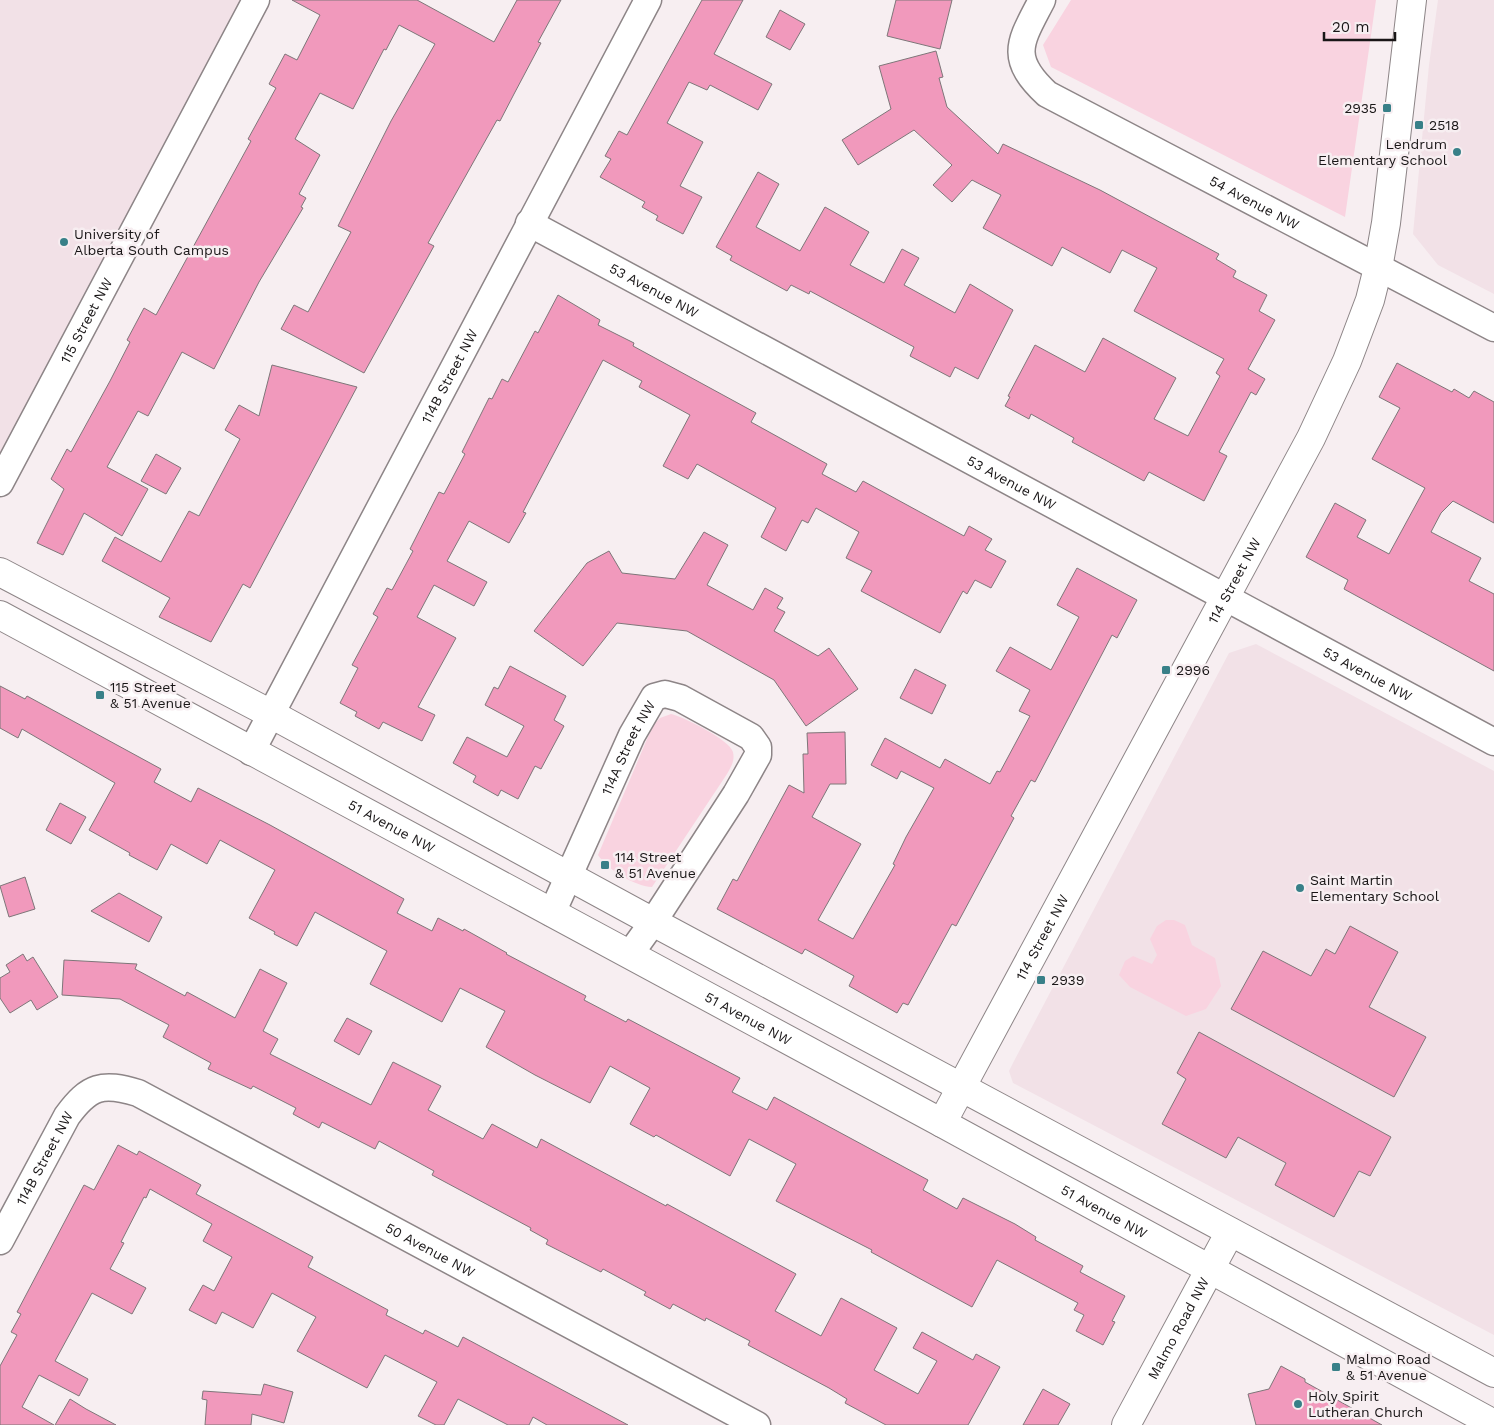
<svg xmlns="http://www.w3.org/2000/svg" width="1494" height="1425" viewBox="0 0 1494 1425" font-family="'Work Sans',sans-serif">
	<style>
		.built { fill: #f2e1e7 }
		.green { fill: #f9d3e0 }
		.building { fill: #f199bc; stroke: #7e7679 }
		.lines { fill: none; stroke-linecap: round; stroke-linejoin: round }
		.minor-casing { stroke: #8d8587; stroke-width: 29 }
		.tertiary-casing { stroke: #8d8587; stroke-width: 30 }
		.secondary-casing { stroke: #8d8587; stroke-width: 30 }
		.minor { stroke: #fff; stroke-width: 26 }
		.tertiary { stroke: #fff; stroke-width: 28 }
		.secondary { stroke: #fff; stroke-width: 28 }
		.poi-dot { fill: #388088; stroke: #f7eef1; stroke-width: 2 }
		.labels { text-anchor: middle; stroke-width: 5; stroke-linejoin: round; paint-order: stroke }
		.poi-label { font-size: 14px; fill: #191617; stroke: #f7eef1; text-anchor: start }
		.street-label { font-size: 14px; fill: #191617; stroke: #f7eef1 }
	</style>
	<rect width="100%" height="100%" fill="#f7eef1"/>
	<!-- built -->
	<path class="built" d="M0,0h256l-256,483z
		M1438,0h56v294l-56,-29 -25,-31 16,-169z
		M1256,644l238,127v564l-481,-252 -4,-12 5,-10 215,-408z"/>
	<!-- green -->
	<path class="green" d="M1071,0h305l-31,217 -294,-150 -8,-22z
		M671,714c13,3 59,26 62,38 2,9 -2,15 -6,22l-75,113c-18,-1 -45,-18 -54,-32l55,-130 7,-7z
		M1166,920h8l11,5 7,20 23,13 6,28 -15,23 -20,7 -56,-29 -11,-12 6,-14 8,-5 19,8 5,-9 -7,-16 7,-13z"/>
	<!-- building -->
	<path class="building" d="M292,0h125l77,42 23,-42h44l-23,42 3,1 -27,51 -14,27 -3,-1 -69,123 6,3 -70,127 -83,-44 13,-24 14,7 43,-80 -13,-6 53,-105 44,-77 -36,-19 -13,25 -2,-1 -31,60 -33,-16 -25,46 25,16 -21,39 7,4 -5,9 2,1 -44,74 -45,87 -32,-17 -34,64 -10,-5 -31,56 41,22 -26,47 -38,-23 -21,42 -26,-12 27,-54 -13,-10 16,-30 4,3 39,-71 20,-39 -3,-2 17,-32 12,7 95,-174 -3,-2 28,-51 -7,-4 16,-30 12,6 23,-45z
		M702,0h41l-29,54 58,30 -14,26 -48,-25 -3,5 -18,-8 -22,41 36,19 -23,44 22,11 -19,37 -27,-14 2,-4 -16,-9 3,-5 -45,-25 11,-18 -6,-3 14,-25 8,4z
		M896,0h56l-12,49 -53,-13z
		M780,10l25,14 -15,26 -24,-13z
		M936,51l7,26 -4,1 8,29 51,47 5,-10 97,46 119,64 -3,5 20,12 -3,6 34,18 -8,16 16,9 -27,49 17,10 -9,16 -5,-3 -32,60 8,4 -23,45 -55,-29 -5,9 -72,-39 2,-4 -43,-24 -2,5 -24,-13 5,-9 -2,-1 27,-51 50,27 18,-34 73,40 -22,41 34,17 32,-60 -4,-3 8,-14 -90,-48 23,-43 -35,-18 -12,23 -48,-26 -10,19 -69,-38 18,-33 -29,-15 -20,22 -19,-17 19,-20 -38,-35 -56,35 -16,-25 49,-31 -12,-43z
		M758,172l21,12 -23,43 44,24 25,-44 44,25 -19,33 34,18 18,-34 17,9 -15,27 51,28 15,-29 43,26 -35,69 -23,-12 -5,10 -40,-21 4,-9 -104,-56 -1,3 -18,-9 -4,6 -57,-31 2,-4 -16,-9z
		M558,295l42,25 -2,5 36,18 -1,3 123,67 -5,9 76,42 -5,10 34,18 7,-11 101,55 5,-10 23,13 -7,11 21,11 -15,27 -16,-8 -8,14 -4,-3 -23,42 -79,-42 11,-20 -26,-13 13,-26 -43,-24 -8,15 -6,-3 -16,31 -25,-14 15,-29 -79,-44 -9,15 -25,-13 27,-51 -51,-28 3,-6 -39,-21 -80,152 3,1 -17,30 -40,-22 -22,40 40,21 -13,24 -40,-21 -17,32 39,21 -38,69 17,8 -13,26 -39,-19 -4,7 -24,-13 2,-4 -17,-9 18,-35 -6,-3 26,-48 -5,-3 14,-26 5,2 21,-39 -3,-2 29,-57 5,2 21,-40 -3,-2 27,-54 3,1 10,-20 6,3 27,-51 3,2z
		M1397,363l55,29 2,-3 15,9 5,-7 20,11v121l-41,-22 -12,12 -10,19 50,26 -12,23 25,13v77l-150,-82 4,-9 -42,-23 29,-54 31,17 -9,17 32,17 36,-66 -53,-29 28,-51 -21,-11z
		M272,365l85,22 -107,201 -7,-4 -32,58 -52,-25 11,-19 -68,-37 13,-24 46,25 28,-51 10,5 41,-77 -15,-9 14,-25 20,11z
		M156,454l25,14 -15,26 -25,-13z
		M704,532l24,13 -21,40 46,25 12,-22 18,10 -6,10 8,4 -11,19 44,25 11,-8 29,41 -52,37 -32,-46 -87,-49 -70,-8 -34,43 -49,-35 53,-68 22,-12 13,22 53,6z
		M1077,568l60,32 -20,38 -5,-3 -77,147 -4,-2 -20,36 3,2 -58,108 -4,-2 -44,81 -5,-2 -6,10 -48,-27 5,-10 -49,-27 -3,5 -85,-45 16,-30 4,2 52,-96 15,8 -1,-39h5l-1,-21 38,-1 1,52h-16l-18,33 49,27 -43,76 35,19 42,-74 -2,-1 13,-27 28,-49 -33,-17 -4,8 -26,-14 14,-27 55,30 5,-9 45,25 7,-13 3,1 30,-56 -11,-5 11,-21 -34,-19 14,-24 41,23 28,-53 -22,-12z
		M510,666l56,30 -12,24 10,6 -23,43 -6,-3 -17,33 -17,-9 -3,6 -25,-14 3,-6 -23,-13 14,-26 40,20 17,-31 -39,-21 9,-18 4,2z
		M915,669l31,16 -14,29 -32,-16z
		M0,686l25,13 2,-3 134,73 -7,13 37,20 7,-14 72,37 134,74 -7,14 35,18 6,-13 25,13 1,-2 43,24 -1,1 80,42 -2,4 42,22 2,-3 112,59 -8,14 35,18 7,-13 154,83 -5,10 34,19 6,-11 52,26 21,13 -1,3 48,26 -3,6 45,24 -13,25 3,1 -12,23 -27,-14 8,-16 -10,-5 4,-7 -81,-43 -25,47 -101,-55 1,-2 -96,-49 20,-37 -47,-25 -19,37 -74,-41 -2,2 -24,-13 20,-36 -40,-22 -20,37 -55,-28 -49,-28 19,-36 -45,-23 -18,34 -49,-26 -23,-12 17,-33 -72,-39 -18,34 -23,-12 1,-2 -26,-14 26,-48 -55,-30 -13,24 -36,-20 -14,26 -28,-15 1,-2 -41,-23 26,-47 -93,-54 -4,9 -18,-10z
		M60,803l26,14 -15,27 -25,-14z
		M25,877l10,32 -26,8 -9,-31z
		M119,893l43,24 -13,25 -58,-31z
		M1350,926l48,26 -29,55 57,30 -32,60 -163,-88 32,-58 48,25 15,-27 9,5z
		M23,954l4,7 6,-4 25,40 -21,13 -6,-10 -21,13 -10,-15v-20l10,-6 -4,-7z
		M64,960l73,4 -2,5 50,27 2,-4 48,26 25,-49 27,14 -24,48 15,8 -8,15 101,51 22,-43 48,24 -13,24 55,29 9,-15 45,24 4,-9 125,67 1,-2 129,70 -21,37 46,25 20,-38 56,30 -23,42 44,24 19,-33 -24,-13 9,-16 51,28 3,-6 24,13 -32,58h-82l-41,-22 2,-4 -18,-11 -81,-43 2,-4 -44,-23 -1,3 -32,-17 -3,5 -26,-14 2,-3 -43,-23 -2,3 -55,-28 2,-4 -18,-10 1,-2 -99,-53 2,-4 -55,-30 -4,8 -53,-27 -3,6 -26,-14 3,-6 -43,-22 -2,3 -43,-20 3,-6 -48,-26 6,-12 -49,-26 -58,-4z
		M347,1018l25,13 -13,24 -25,-14z
		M1199,1032l192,105 -21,39 -11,-5 -25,46 -59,-32 11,-22 -48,-26 -12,21 -64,-34 24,-45 -9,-6z
		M118,1145l19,10 2,-4 62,34 -5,9 117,63 -5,10 80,43 -2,5 37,19 2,-4 33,17 5,-10 165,88h-81l-14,-8 -4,8h-21l-50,-26 -14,26h-8l-18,-9 19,-34 -52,-27 -18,33 -70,-37 19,-34 -44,-24 -19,35 -31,-16 -6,12 -27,-14 14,-25 11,6 18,-34 -29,-16 9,-17 -62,-35 -4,9 -2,-1 -23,45 3,1 -14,26 36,19 -14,26 -40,-21 -37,68 33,18 -9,17 -40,-21 -17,32 32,18h-54v-59l17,-31 -6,-3 10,-18 -4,-2 67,-127 10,5z
		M1281,1366l24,13v3l77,43h-126l-8,-31 21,-5z
		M264,1384l29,8 -9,31 -32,-9 -1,11h-46l2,-25 -5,-1 1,-8 58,4z
		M1043,1389l27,15 -12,21h-35z
		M70,1399l16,10 30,16h-61z"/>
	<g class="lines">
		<!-- minor casing -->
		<g class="minor-casing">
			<g id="minor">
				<path id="s1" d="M1042,0c-21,41 -35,57 5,94l447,234"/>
				<path id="s2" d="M529,223l965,519"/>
				<path id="s3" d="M0,483l256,-483"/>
				<path id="s4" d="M251,752l397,-752"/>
				<path id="s5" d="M552,913l80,-178 22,-38 11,-3 15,4 71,39 7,10v8l-22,39 -83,128 -23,32"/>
				<path id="s6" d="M0,1241l67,-125c22,-30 35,-34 71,-23l619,332"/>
			</g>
		</g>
		<!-- tertiary casing -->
		<g class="tertiary-casing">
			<g id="tertiary">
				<path id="s7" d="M942,1123l369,-685 36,-77 23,-61 8,-32 8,-45 26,-223"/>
				<path id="s8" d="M1126,1425l104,-193"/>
			</g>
		</g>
		<!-- secondary casing -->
		<g class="secondary-casing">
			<g id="secondary">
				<path d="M0,572l271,142 382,208 841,451"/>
				<path id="s9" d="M0,615l942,508 552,301"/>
			</g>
		</g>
		<!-- minor -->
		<use href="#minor" class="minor"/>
		<!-- tertiary -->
		<use href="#tertiary" class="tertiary"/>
		<!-- secondary -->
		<use href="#secondary" class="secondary"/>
	</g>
	<!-- markers -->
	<g class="poi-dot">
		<rect x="1382" y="103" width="10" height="10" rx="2.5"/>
		<rect x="1414" y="120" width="10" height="10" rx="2.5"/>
		<circle cx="1457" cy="152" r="5"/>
		<circle cx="64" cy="242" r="5"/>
		<rect x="1161" y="665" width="10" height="10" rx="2.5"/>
		<rect x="95" y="690" width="10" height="10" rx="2.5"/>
		<rect x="600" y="860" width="10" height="10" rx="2.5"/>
		<circle cx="1300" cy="888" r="5"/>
		<rect x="1036" y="975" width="10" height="10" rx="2.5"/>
		<rect x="1331" y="1362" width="10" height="10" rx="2.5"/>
		<circle cx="1298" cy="1404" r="5"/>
	</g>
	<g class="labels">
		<!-- poi labels -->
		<g class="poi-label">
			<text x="1377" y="113" text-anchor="end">2935</text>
			<text x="1429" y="130">2518</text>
			<text x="1447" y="149" text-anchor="end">Lendrum<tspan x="1447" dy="16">Elementary School</tspan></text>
			<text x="74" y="239">University of<tspan x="74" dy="16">Alberta South Campus</tspan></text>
			<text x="1176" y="675">2996</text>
			<text x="110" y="692">115 Street<tspan x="110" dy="16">&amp; 51 Avenue</tspan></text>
			<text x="615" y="862">114 Street<tspan x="615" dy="16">&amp; 51 Avenue</tspan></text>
			<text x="1310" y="885">Saint Martin<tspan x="1310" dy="16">Elementary School</tspan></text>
			<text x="1051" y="985">2939</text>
			<text x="1346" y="1364">Malmo Road<tspan x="1346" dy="16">&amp; 51 Avenue</tspan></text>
			<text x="1308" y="1401">Holy Spirit<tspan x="1308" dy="16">Lutheran Church</tspan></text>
		</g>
		<!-- street labels -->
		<g class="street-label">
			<text dy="5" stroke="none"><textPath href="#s1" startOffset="341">54 Avenue NW</textPath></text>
			<text dy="5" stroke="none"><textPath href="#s2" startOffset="142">53 Avenue NW</textPath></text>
			<text dy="5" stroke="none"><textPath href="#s3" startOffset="184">115 Street NW</textPath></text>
			<text dy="5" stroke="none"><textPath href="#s4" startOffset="425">114B Street NW</textPath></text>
			<text dy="5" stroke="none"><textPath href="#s2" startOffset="548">53 Avenue NW</textPath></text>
			<text dy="5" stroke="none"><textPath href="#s7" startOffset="616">114 Street NW</textPath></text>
			<text dy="5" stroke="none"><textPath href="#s2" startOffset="952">53 Avenue NW</textPath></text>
			<text dy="5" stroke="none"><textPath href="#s5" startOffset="182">114A Street NW</textPath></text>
			<text dy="5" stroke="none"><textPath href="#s9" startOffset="445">51 Avenue NW</textPath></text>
			<text dy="5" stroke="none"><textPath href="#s7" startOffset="211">114 Street NW</textPath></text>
			<text dy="5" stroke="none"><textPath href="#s9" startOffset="850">51 Avenue NW</textPath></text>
			<text dy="5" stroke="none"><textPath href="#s6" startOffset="94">114B Street NW</textPath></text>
			<text dy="5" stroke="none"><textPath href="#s9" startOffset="1255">51 Avenue NW</textPath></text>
			<text dy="5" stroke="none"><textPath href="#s6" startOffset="556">50 Avenue NW</textPath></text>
			<text dy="5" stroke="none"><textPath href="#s8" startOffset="110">Malmo Road NW</textPath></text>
		</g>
	</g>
	<!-- scale -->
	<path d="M1324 32v8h71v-8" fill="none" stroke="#191617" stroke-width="2.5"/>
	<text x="1332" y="32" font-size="15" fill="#191617" stroke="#f7eef1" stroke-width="4" paint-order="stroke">20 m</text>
</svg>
